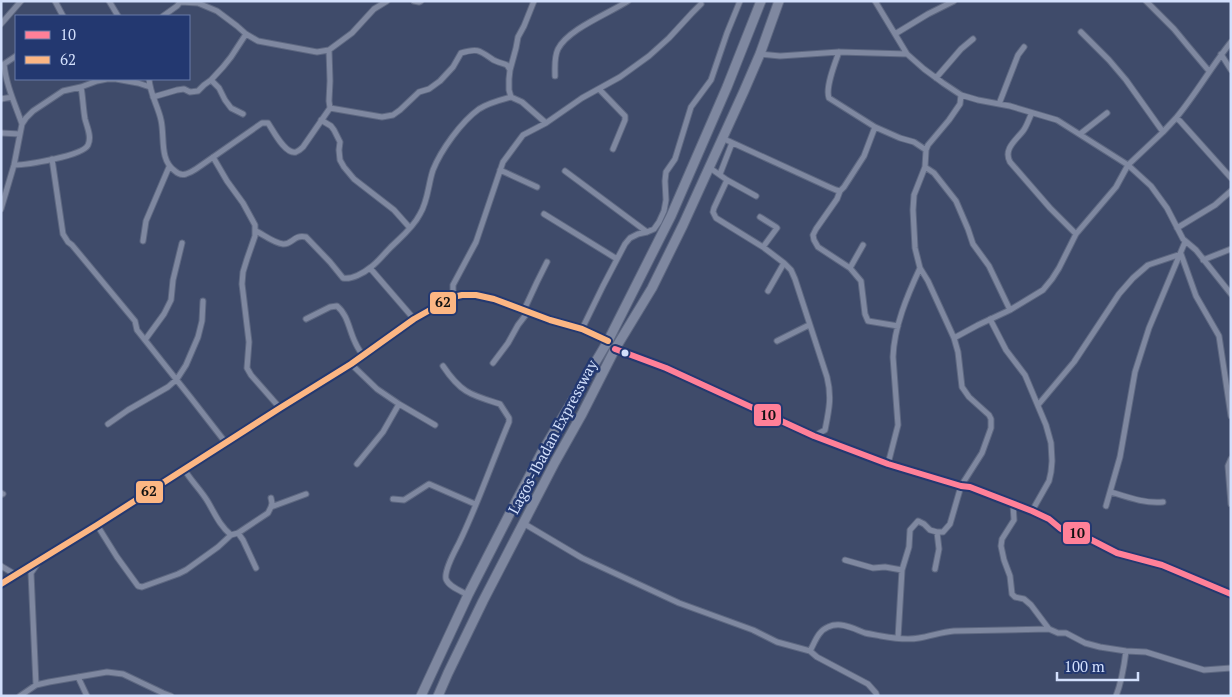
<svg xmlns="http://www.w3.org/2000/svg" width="1232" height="697" viewBox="0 0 1232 697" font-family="'PT Serif',serif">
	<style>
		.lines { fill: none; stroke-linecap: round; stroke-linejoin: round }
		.minor-casing { stroke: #5e6881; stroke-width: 7 }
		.tertiary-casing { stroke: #5e6881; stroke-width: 8 }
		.motorway-casing { stroke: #5e6881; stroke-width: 11 }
		.minor { stroke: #7f88a0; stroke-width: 5 }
		.tertiary { stroke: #7f88a0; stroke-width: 6 }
		.motorway { stroke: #7f88a0; stroke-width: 9 }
		.bus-1-casing { stroke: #233870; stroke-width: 10 }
		.bus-2-casing { stroke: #233870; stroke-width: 10 }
		.bus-1 { stroke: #ff8098; stroke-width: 6 }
		.bus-2 { stroke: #fcb683; stroke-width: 6 }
		.bus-dot { fill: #d3e0fc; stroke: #233870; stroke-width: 2 }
		.labels { text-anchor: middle; stroke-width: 5; stroke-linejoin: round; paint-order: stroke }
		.street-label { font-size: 15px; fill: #d3e0fc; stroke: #233870 }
		.line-badge { stroke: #233870; stroke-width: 2 }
		.pale-badge-label { font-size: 14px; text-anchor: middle; font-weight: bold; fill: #111 }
	</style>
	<rect width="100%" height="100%" fill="#3f4b6a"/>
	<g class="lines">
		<!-- minor casing -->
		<g class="minor-casing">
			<path id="minor" d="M55,1l8,15
				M109,1l9,15
				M414,1l5,1 2,-1
				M534,1l-10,25 -6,11 -2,11 -6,22 -1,9v11l2,7 11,5 24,21
				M875,1l32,53 17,15 19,14 18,12 17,5 32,6 47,14 71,45 23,21 16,22 16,31 13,11 35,44
				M1146,1l28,28 14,17 21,25
				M181,2l17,1 19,8 20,15 9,8 12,7 59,11 12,-2 23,-17 22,-24 13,-8
				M163,16l14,-10 4,-5
				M1,24l20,-23
				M1081,32l28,28 17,20 37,52 13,-14 4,3 51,57
				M895,34l33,-20 26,-13
				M839,52c-4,11 -14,36 -10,46l46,29 25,11 14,4 12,8
				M760,54l20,2 59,-4 68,2
				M1221,54l10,16
				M16,56l-12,8c2,21 11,40 18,60
				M555,76c0,-9 -1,-19 3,-27 10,-20 50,-35 70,-48
				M936,78l25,-29 12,-10
				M149,79c1,15 9,27 12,41 4,17 -2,40 14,51 3,3 7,4 11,3 3,-1 7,-3 10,-5l66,-46h6c5,7 17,32 28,29 3,-1 5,-3 7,-5l27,-39 -1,-7 1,-20 -1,-31
				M211,80l8,8 6,12 6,8 12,6
				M599,89l26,27v4l-12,29
				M153,97l24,-7 7,-1 6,3 8,-1 6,-6 7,-5 12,-13 8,-10 15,-23
				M1,99l11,-2
				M999,104l19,-49 6,-8
				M330,108l52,9 11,-2 7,-5 19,-18 10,-3 11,-8 13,-14 8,-14c16,-5 18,-3 31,6 4,3 10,4 15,6l3,5
				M1032,113c-3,5 -5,13 -9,18 -7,9 -20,18 -13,31l40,46 26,26
				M1176,118c20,-24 35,-51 55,-76
				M321,120l10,6 3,4 6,12 -1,8 1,10 4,7 10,12 40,31 16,18
				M875,127l-11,29 -20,31 -4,4 -3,8 -21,30 -3,6 1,5 4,7 32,21 11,13 4,33 3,7 30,5
				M1,133l19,1
				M1080,134l27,-21
				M722,138l107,49 7,3 4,1
				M213,157l14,24 16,22 12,22v11l-8,23 -4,13 -1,12 7,58 -2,26 4,7 29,33
				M52,159l11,75 5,8 4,3 63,76 2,9 54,68 35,45
				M14,165c12,0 69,-9 74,-20 4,-8 -1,-18 -3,-26 -2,-11 -2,-21 -4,-32
				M925,167l9,6 22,28 12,28 5,15 16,22 21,44
				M710,168l17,12 29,16
				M500,170l37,17
				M565,171l82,61
				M720,174l12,-31
				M727,180l-13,28 -1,4 3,6 47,29 21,16 7,7 4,9 32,98c5,20 2,33 -2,53l-11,6
				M1,209l13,-44 8,-41 4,-6 7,-7 30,-20 18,-4 16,-6 10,-2h9l22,4 12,4
				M544,214l73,45
				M760,217l16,10 1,1 -14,19
				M1177,228l38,-23 16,-14
				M256,231c8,4 18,12 27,13 9,1 11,-10 23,-7l24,25 13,16c8,2 21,-5 28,-11 7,-5 12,-12 19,-19 10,-10 23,-20 30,-34 8,-13 8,-29 13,-44 8,-20 28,-48 46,-61 9,-6 21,-9 32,-12
				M143,241l3,-20 23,-54
				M1203,260l28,-11
				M370,268l44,51
				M850,268l13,-23
				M768,291l16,-28
				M453,297v-12l23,-43 27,-80 20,-27 23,-12 36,-25 38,-21 29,-21 20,-18 23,-25 9,-9
				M524,310l13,-28 10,-20
				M306,319l24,-12 7,-1c11,9 12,24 18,36 2,5 5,9 8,14
				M990,319l16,31 19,25 21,50 5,18 1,18 -1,11 -2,9 -17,30
				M582,329l21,-43 22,-42 5,-6 8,-4 9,-2 7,-3 5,-7 5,-11 2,-11 -1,-19 1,-9 9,-13 16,-52 20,-27 16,-47 13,-32
				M954,338l24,-13 32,-15 33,-20 9,-11 7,-11 17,-34 40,-47 12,-22 35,-33
				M145,340l19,-26 7,-14 2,-20 9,-37
				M777,341l32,-16
				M615,349l51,19 148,68 74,28 73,22 9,1 62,24 17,8 12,10 21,6 35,18 45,12 69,29
				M493,363l15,-20 10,-18 10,-13
				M351,364l26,25 22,15
				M443,366c18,27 28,29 57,38l9,14v4c-17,40 -31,82 -50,121 -4,8 -15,27 -13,36 3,8 15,12 22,16
				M1038,405l36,-43 45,-68 14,-16 15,-13 33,-11 15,42 23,40 12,80
				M108,424l20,-14 40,-23 9,-8 9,-14 12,-28 4,-16 1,-20
				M1231,459l-3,7 3,38
				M357,464l26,-32 16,-28 36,21
				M888,464l10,-39 -5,-68c1,-30 14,-61 27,-89
				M184,469c7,12 17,21 24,33 7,12 12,24 23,33
				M1111,492c16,5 35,12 52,10
				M1,493l2,1
				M393,499l11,1 25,-16 46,20
				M1013,504l1,16 -12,19 -1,7 3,14 6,16 2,18 3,3 9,2 7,6 18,24
				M1106,506l14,-49 15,-85 14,-44 36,-86
				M271,507l35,-13
				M523,523l59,35 97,45 74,27 24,12 33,9 7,6 51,27 8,9 1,3
				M97,525l20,32 21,29 4,1 36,-13 8,-4 32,-23 13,-12 7,-2 30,-20 3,-6 1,-4 -1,-5
				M238,533l5,7 13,28
				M845,560l28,8 12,-1 17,3
				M1,566l15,9
				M935,569l4,-20 -2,-17
				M898,638l4,-68 7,-23 1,-17 8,-9 6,3 6,6 7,2h6l7,-8 11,-38 21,-33 9,-25v-9l-2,-4 -20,-18 -7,-10 -4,-35 -4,-14 -26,-57 -8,-13 -5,-20 -2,-38 1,-15 11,-28 1,-17 2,-5 21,-25 11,-16 1,-9
				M810,651c5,-9 8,-20 18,-24 13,-6 26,2 37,6 5,1 11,2 16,3 11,2 27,4 38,2 12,-2 23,-6 35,-7l95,-2 9,4h8l19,10 15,4 26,4 20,1 58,18 27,-2
				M78,677l9,19
				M36,685l-5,-112 7,-10
				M20,696l16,-11 13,-3 58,-10 16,2 40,19 8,3
				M1116,696c6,-15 8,-29 10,-45"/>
		</g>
		<!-- tertiary casing -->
		<g class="tertiary-casing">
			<path id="tertiary" d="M1,584l96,-59 183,-117 71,-44 63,-45 39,-22 9,-2h14l18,4 56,21 32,9 26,12"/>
		</g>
		<!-- motorway casing -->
		<g class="motorway-casing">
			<path id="motorway" d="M421,696l47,-101 42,-82 32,-61 66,-111 63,-125 56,-129 34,-86
				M438,696l10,-23 35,-72 72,-139 27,-48 33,-65 37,-61 31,-63 61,-134 16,-37 19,-53"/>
		</g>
		<!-- minor -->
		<use href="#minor" class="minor"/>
		<!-- tertiary -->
		<use href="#tertiary" class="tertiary"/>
		<!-- motorway -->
		<use href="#motorway" class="motorway"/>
		<!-- bus-1 casing -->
		<g class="bus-1-casing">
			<path id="bus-1" d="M615,349l51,19 148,68 74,28 73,22 9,1 62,24 17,8 12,10 21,6 35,18 45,12 69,29"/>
		</g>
		<!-- bus-2 casing -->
		<g class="bus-2-casing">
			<path id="bus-2" d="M1,584l96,-59 183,-117 71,-44 63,-45 39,-22 9,-2h14l18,4 56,21 32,9 26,12"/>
		</g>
		<!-- bus-1 -->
		<use href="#bus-1" class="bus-1"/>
		<!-- bus-2 -->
		<use href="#bus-2" class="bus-2"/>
	</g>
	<!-- markers -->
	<circle class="bus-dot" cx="625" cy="353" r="4.5"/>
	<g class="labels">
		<!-- street labels -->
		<g class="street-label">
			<text transform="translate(553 437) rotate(-62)" y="5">Lagos-Ibadan Expressway</text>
		</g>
	</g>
	<g class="line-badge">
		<rect x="429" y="291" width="28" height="24" rx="5" fill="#fcb683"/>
		<rect x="753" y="403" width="29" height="24" rx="5" fill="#ff8098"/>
		<rect x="135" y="480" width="29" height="24" rx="5" fill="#fcb683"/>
		<rect x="1062" y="521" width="29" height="24" rx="5" fill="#ff8098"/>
	</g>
	<g class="pale-badge-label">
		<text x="443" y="307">62</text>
		<text x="768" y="420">10</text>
		<text x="149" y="496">62</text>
		<text x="1077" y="538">10</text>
	</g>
	<!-- border -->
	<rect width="1232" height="697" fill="none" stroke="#d3e0fc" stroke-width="5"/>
	<!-- legend -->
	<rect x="15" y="15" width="175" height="65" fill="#233870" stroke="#697ba8"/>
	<rect x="25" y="31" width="25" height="8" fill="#ff8098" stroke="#697ba8"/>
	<text x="60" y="40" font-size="15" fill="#d3e0fc">10</text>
	<rect x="25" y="56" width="25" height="8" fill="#fcb683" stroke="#697ba8"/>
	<text x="60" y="65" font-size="15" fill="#d3e0fc">62</text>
	<!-- scale -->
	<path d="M1057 672v8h81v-8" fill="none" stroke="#d3e0fc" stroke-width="2.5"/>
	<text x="1064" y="672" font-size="15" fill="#d3e0fc" stroke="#233870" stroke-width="4" paint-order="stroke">100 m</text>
</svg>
